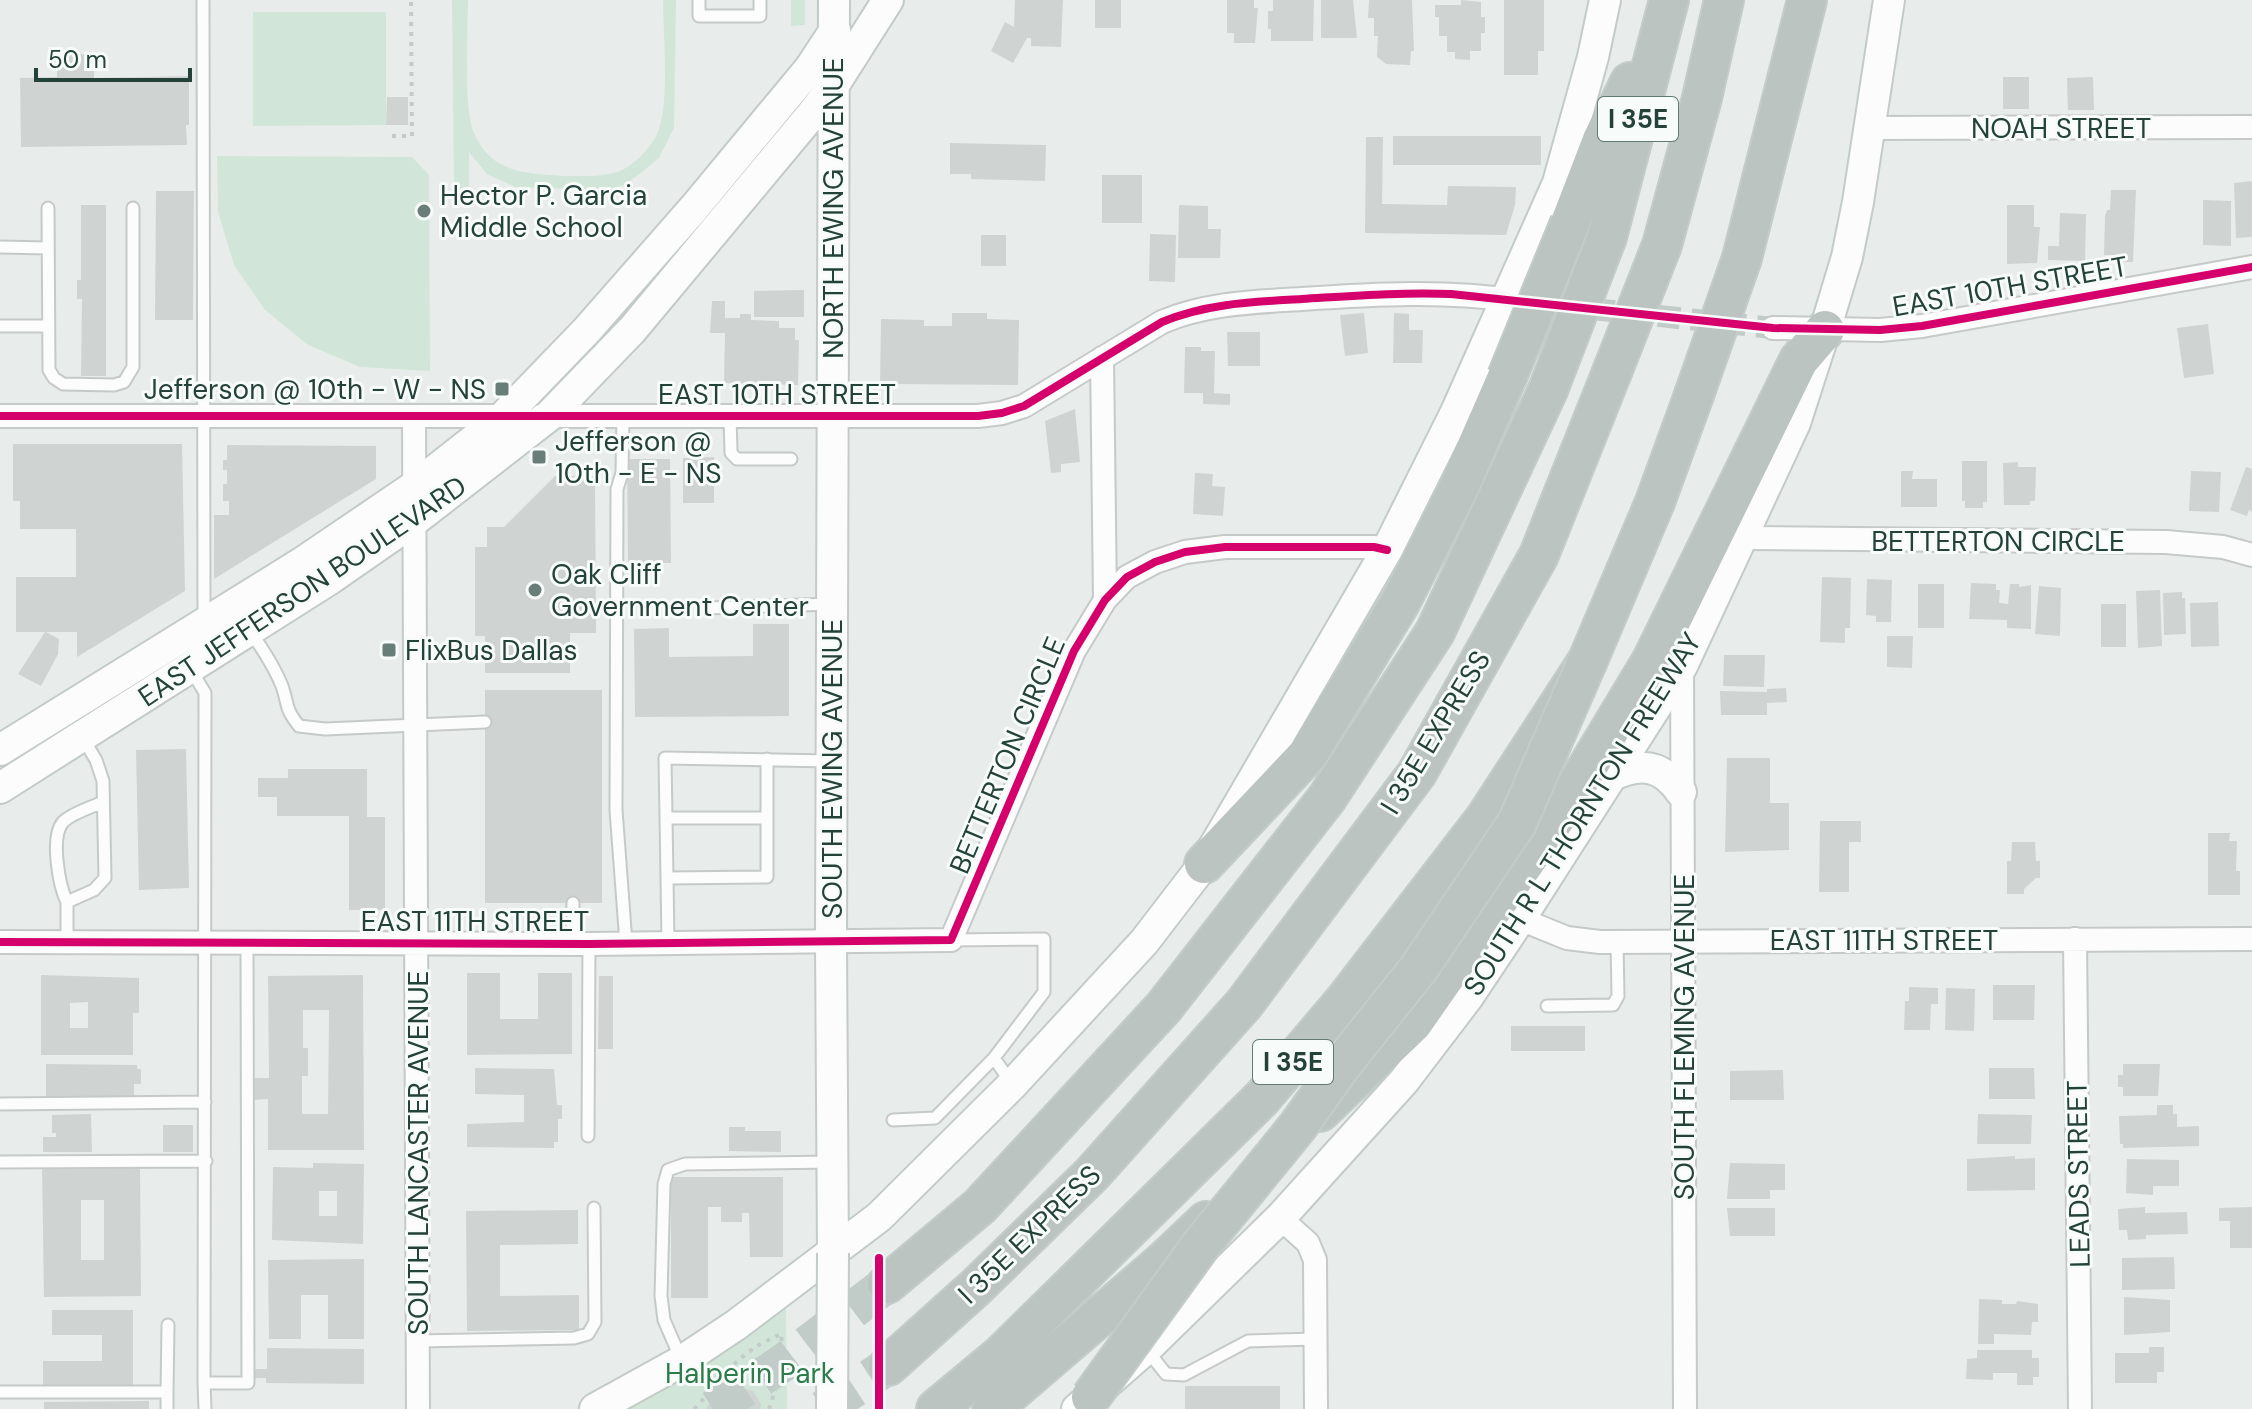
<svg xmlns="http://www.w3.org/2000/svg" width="2252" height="1409" viewBox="0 0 2252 1409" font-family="'DM Sans',sans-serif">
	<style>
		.green { fill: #d1e6d8 }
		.building { fill: #cfd4d2; fill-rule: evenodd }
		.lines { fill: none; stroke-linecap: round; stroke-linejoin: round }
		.street-tunnel { stroke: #c1cbc8; stroke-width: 22; stroke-dasharray: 22 11; stroke-linecap: butt }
		.highway-tunnel { stroke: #c1cbc8; stroke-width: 38; stroke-dasharray: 38 19; stroke-linecap: butt }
		.lane-casing { stroke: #c5cac8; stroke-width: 15 }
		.street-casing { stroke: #c5cac8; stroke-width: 26 }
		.secondary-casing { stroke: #c3cbc8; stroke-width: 34 }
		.highway-casing { stroke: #c3ccc9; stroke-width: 42 }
		.path { stroke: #c3ccca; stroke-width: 4; stroke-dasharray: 4 6; stroke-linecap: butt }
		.lane { stroke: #fcfcfc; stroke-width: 11 }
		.street { stroke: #fcfcfc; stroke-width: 22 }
		.secondary { stroke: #fcfcfc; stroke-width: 30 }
		.highway { stroke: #bcc4c2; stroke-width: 38 }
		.secondary-bridge-casing { stroke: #c3cbc8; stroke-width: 34; stroke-linecap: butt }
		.highway-bridge-casing { stroke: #c3ccc9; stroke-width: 42; stroke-linecap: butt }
		.secondary-bridge { stroke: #fcfcfc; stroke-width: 30 }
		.highway-bridge { stroke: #bcc4c2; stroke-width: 38 }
		.cycleway-casing { stroke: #f7fbf9; stroke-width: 13 }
		.cycleway { stroke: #d6006c; stroke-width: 8 }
		.poi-dot { fill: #697e78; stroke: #f7fbf9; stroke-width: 3 }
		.labels { text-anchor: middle; stroke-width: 6; stroke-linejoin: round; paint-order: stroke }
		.shield { fill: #f7fbf9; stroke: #637a73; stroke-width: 2 }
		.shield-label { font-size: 26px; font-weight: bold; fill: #24423a }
		.street-label { font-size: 28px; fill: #24423a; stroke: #f7fbf9 }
		.poi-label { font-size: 28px; fill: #24423a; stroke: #f7fbf9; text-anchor: start }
		.park-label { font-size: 28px; fill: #2d7a4b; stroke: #f7fbf9 }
	</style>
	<rect width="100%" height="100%" fill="#e8edeb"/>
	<!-- green -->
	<path class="green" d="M452,0h16c0,30 -5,109 6,133 18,41 53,41 92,43 18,0 37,1 54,-5 13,-6 28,-20 35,-33 16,-27 8,-104 8,-138h13l-2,128 -15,30 -22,18 -13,9 -15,5 -94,-3 -28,-13 -18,-22v38h-15z
		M791,0h14v25l-14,1z
		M253,12h133v113l-133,1z
		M217,156l195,1 17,18 1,196 -70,-4 -52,-22 -43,-35 -31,-45 -16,-53z
		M786,1308l1,101h-165l44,-23z"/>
	<!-- building -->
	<path class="building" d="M1015,0h48l-2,47 -30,-1v-8h-4l-14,25 -22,-12 14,-29 9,5z
		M1095,0h26v28h-26z
		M1227,0h27v8h4l-3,35h-21v-10h-7z
		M1273,0h41l-1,41h-42v-12h-3v-18h5z
		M1321,0h32l4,38h-36z
		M1369,0h43l2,51h-3l-1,14 -24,-1 -9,-7 1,-21h-4v-18h-6z
		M1461,0l20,2v15h4v16h-4v18h-11v9l-15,-1v-7h-8v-16h-8v-19h-4v-12h26z
		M1504,0h40v51h-6v24h-34z
		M94,54v24l95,-2v49h-3l1,20 -166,2 -1,-69 37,-1v-22z
		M2003,77h26v32h-26z
		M2093,77l1,33h-26l-1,-32z
		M387,97h21v28h-22z
		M1393,136h148v29h-148z
		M1366,137h17l-1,67 65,1 1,-19 68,1 -1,18 -9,30 -141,-2z
		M950,143l96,2 -1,36 -74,-2v-5h-21z
		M1102,175h40v48h-40z
		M2252,181v56l-16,1 -2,-55z
		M2111,190h25l-3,72h-18v-7h-11l1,-39 2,-6h3z
		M156,191h38l-1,129h-38z
		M2203,200l28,1v45l-28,-1z
		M81,205h25v171h-25l1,-77h-5v-19h4z
		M1179,205l29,1v23h13l-1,29h-42z
		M2007,205h27v22h6l-3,36 -30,1z
		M2060,213l26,1 -1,47 -37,-1v-14h11z
		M1150,234l26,1 -1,47 -26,-1z
		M981,235h25v31h-25z
		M804,290v27h-50v-26z
		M712,301h13v17h15v-4h11v6l28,1v7h16v12h4l-1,45 -74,-2 1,-50h-15z
		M952,313h35v6l32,1 -1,65 -124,-1v2h-14l1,-67 43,1v6h28z
		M1364,313l4,40 -23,3 -5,-41z
		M1394,313l15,1v16h14l-1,33h-29z
		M2208,324l6,50 -30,4 -7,-50z
		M1227,332h33v34h-32z
		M1185,347h16v4h14l-1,42 16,1v11l-27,-1v-11h-19z
		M1075,409l5,53 -19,2v8l-10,1 -6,-52z
		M13,444h169l3,147 -108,66v-25h-31l13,7 -1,15 -17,32 -23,-12 27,-42h-29v-55h60v-48h-56v-28h-7z
		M227,445l149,1v33l-162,100v-64h15v-14h-6v-17h4v-14h-4v-10h4z
		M714,457v46h-31v-45z
		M627,459h43l1,104h-43z
		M1962,461h25v41h-4v6h-18v-7h-3z
		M2018,462v5h18l-1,34h-5v4h-26l-1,-42z
		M2246,467l6,2v43l-3,-2 -2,6 -17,-6z
		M1901,471h12l-1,8h25v28h-36z
		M2191,471l30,1 -2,40 -30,-1z
		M1195,473l18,1 -1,12 13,1 -2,29 -30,-2z
		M555,476h40l1,157h-26v40h-85v-37h-10v-89h12v-20h17z
		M1822,577l29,1 -1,50h-5v15l-25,-1z
		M1867,579l25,1 -1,42h-15v-6l-10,-1z
		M1971,583l25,1v6h4l-1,13 9,1 2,-20h9v3l12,-2v44l-24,-1v-8l-38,-1z
		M1918,584h26v44h-26z
		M2039,586l22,2 -1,48 -25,-2z
		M2160,590l2,56 -24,2 -2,-57z
		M2182,592v6h3l1,36 -22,1 -1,-42z
		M2218,602l1,44 -28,1 -1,-44z
		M2101,604h25v43h-25z
		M753,624h36v92l-154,1 -1,-88 35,-1v29l84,-1z
		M1887,636h26l-1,32 -25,-1z
		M1724,655h41l-1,32 -41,-1z
		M1786,688l1,14 -20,1v12h-46l-1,-24 47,1v-3z
		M485,690h117v213h-117z
		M186,749l3,139 -50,2 -3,-140z
		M1727,758h43v45h19v47l-64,2z
		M288,769h79v48h18v93h-36v-94h-72v-19h-19v-19h30z
		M1820,821h41v21h-12v50h-30z
		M2208,833h22l-1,8h8l-1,30h4v24h-32z
		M2012,842h23l1,19h4v17h-4l-12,11v5h-17v-33h4z
		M467,973h33v46h38v-46h34v81l-105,1z
		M41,975l98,3v35h-6v42h-92zM88,1002v26h-18v-25z
		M363,975l1,175h-96v-51l-14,1 -1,-22h16l-1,-102zM303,1010h26l-1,104h-26v-38h6v-28h-5z
		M599,976h14v73h-15z
		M1993,985h42l-1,35h-41z
		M1909,987l29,1v16h-7l-1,26h-26l1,-29h4z
		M1946,988l29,1 -1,42 -29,-1z
		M1511,1026h74v25h-74z
		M46,1064l91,1v4h4v15h-7v14h-88z
		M2123,1064h37l-2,32h-35v-9h-5v-12h5z
		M475,1068l79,1 3,36h5v14h-4v23h-4v6l-87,-1v-23l57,-2v-27l-49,-1z
		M1989,1068h45l1,31h-46z
		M1783,1070l1,30h-54v-29z
		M2157,1105h16v9h4v13l22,-1v20l-76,2v-4h-3l-1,-28 38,-1z
		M91,1114l1,38h-49v-15h13v-4h-4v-18z
		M1978,1114l54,1 -1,29h-54z
		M163,1125h30v27h-30z
		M729,1127h16v4h36v21l-52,-1z
		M2015,1156v3l20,-1v32l-68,1v-32z
		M2127,1159l52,1v26h-26v9l-27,-2z
		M313,1163l51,1 -1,80 -91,-4 1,-73 40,1zM319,1191h18v25h-18z
		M1730,1163l55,1v26h-15v9h-43z
		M140,1164l1,132 -97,1 -2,-132zM81,1200h23v60h-23z
		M671,1177h112v80h-33l-1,-44h-7v9h-21v-15h-13v91h-37z
		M2145,1207v6l42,-1 1,22 -42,1v4l-18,1 -1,-10h-8l-1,-21z
		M2252,1207v41h-22v-27h-11v-13z
		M1727,1208h48v28h-45z
		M578,1210v34l-78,1v51l79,-1v35l-112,1 -1,-120z
		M2174,1257l1,32 -53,1v-32z
		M364,1259v80h-36v-44h-27v44h-32l-1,-79z
		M2124,1297l46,3v32l-46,3z
		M1979,1299l23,1v4h14l1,-3 21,3v18h-6l-1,13 -37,-1v10h-16z
		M52,1310h81v76h-90v-25h59v-26h-50z
		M2149,1347h15v25h-7v11h-42v-30h34z
		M267,1348l97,1v35l-98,-1v-5h-12v-9h13z
		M1977,1350h55v8h7v19h-6v8h-16v-12h-24v7l-27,-1 1,-20 10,-1z
		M732,1386l21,5 8,13 -1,5h-54l11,-17z
		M1185,1386h95v23h-95z
		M149,1401v8h-105v-7z"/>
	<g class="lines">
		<!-- street-tunnel -->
		<path class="street-tunnel" d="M1527,302l246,26"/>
		<!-- highway-tunnel -->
		<path class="highway-tunnel" d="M713,1409l70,-46 104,-79
			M823,1409l65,-43"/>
		<!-- lane casing -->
		<g class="lane-casing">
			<path id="lane" d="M203,0l1,619
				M699,0v16h61v-16
				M48,208l1,162 5,8 9,6 51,1 10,-3 9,-15v-159
				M0,247l48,1
				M0,326h48
				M623,416l-1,57 -5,16 -1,321 10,133
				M730,416l1,37 6,6h54
				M705,608l127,-4
				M250,631c12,17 24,35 32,55 7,20 2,21 17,40l26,3 160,-7
				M190,668l15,25 -1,690h44l-1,-440
				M767,759v118l-100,1 -2,-120 166,3
				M666,818h101
				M667,878l1,65
				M67,902c-8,-16 -17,-65 -4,-80 9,-9 29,-15 40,-20
				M951,940l93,-1v53l-50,66 18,26
				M67,942v-40l27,-12 11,-12 -2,-97 -7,-21 -14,-23
				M572,943l1,-40
				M1547,1006l66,-1 5,-9 -1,-54
				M0,1104l205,-2
				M893,1120l42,-2 59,-60
				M588,1136l1,-192
				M0,1162l206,-1
				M417,1341l157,-3 14,-4 7,-12 -1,-114
				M1147,1350l19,24 18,1 64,-34 68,-2
				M681,1359l-17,-39 -3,-24 3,-112 4,-14 17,-6 147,-2
				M204,1383l1,26
				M0,1392h167v17
				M167,1392l1,-67"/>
		</g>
		<!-- street casing -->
		<g class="street-casing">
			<path id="street" d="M1870,128l382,-1
				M1773,328l107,2 42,-4 330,-59
				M1102,358l3,242
				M0,416h507
				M541,416h437l24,-3 22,-7 138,-84c45,-19 92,-20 140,-23 73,-5 144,-9 216,2
				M414,417l4,992
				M1743,538l423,4 57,5 29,8
				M1682,667l3,742
				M1520,919l47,19 33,4 652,-3
				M2075,939l5,470
				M0,942l589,2 362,-4 123,-289 31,-51 22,-23 28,-15 30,-10 40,-5h149l13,3
				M1280,1218l28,25 7,17 1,149"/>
		</g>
		<!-- secondary casing -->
		<g class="secondary-casing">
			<path id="secondary" d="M0,750l303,-188 112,-76 89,-70 83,-86 107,-122 116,-140 25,-38
				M1611,776c29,-14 51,-12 70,16
				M0,788l330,-209 85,-59 134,-104 83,-86 180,-216 22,-29 54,-85
				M833,1253l-2,-311 3,-942
				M595,1409l87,-48 54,-36 143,-108 133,-132 132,-143 60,-78 183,-314 69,-138 102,-229 35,-126 12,-57
				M1077,1409l69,-60 134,-131 124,-137 64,-84 52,-78 162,-253 113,-243 30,-93 22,-73 11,-55 31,-202"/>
		</g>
		<!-- highway casing -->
		<g class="highway-casing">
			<path id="highway" d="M1570,223l32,-83 28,-58
				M1607,237l62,-237
				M1662,245l40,-147 22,-98
				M1742,258l65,-258
				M1204,864l104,-110 92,-151 59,-116 48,-110
				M1320,1112l93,-89 150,-215 89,-148 147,-300 26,-30
				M887,1284l93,-78 184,-199 163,-209 108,-166 113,-242
				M888,1366l88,-79 116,-113 152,-170 173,-231 122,-218 73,-183
				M936,1409l65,-54 261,-257 83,-98 141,-183 102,-157 67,-158 39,-107
				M992,1409l173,-149 41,-39"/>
		</g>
		<!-- path -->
		<path class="path" d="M392,136h20l-1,-136
			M694,1409c32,-32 41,-57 88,-75l-4,47 -9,28"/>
		<!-- lane -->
		<use href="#lane" class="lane"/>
		<!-- street -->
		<use href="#street" class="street"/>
		<!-- secondary -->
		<use href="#secondary" class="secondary"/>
		<!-- highway -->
		<use href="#highway" class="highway"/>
		<!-- secondary-bridge casing -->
		<g class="secondary-bridge-casing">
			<path id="secondary-bridge" d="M832,1409l1,-156"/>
		</g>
		<!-- highway-bridge casing -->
		<g class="highway-bridge-casing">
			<path id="highway-bridge" d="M1612,372l50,-127
				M1507,377l63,-154
				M1548,390l59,-153
				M1694,395l48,-137
				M1091,1397l110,-152 97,-119 42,-59 79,-99 98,-145 71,-163"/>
		</g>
		<!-- secondary-bridge -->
		<use href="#secondary-bridge" class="secondary-bridge"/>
		<!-- highway-bridge -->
		<use href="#highway-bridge" class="highway-bridge"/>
		<!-- cycleway casing -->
		<g class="cycleway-casing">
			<path id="cycleway" d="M0,416h978l24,-3 22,-7 138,-84c45,-19 92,-20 140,-23 50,-3 99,-7 149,-5l322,34 107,2 42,-4 330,-59
				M0,942l589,2 362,-4 123,-289 31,-51 22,-23 28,-15 30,-10 40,-5h149l13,3
				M879,1258v151"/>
		</g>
		<!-- cycleway -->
		<use href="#cycleway" class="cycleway"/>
	</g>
	<!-- markers -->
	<g class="poi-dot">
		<circle cx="424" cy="211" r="8"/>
		<rect x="494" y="381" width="16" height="16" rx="4"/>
		<rect x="531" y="449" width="16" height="16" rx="4"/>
		<circle cx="535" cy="590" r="8"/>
		<rect x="381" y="642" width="16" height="16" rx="4"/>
	</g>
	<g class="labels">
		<!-- shield labels -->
		<g class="shield">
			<rect x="1598" y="97" width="80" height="44" rx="6"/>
			<rect x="1253" y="1040" width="80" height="44" rx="6"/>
		</g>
		<g class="shield-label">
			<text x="1638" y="128">I 35E</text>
			<text x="1293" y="1071">I 35E</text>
		</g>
		<!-- street labels -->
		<g class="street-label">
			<text x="2061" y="138">NOAH STREET</text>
			<text transform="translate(833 208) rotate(-90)" y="10">NORTH EWING AVENUE</text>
			<text transform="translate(2010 286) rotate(-10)" y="10">EAST 10TH STREET</text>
			<text x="777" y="404">EAST 10TH STREET</text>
			<text x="1998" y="551">BETTERTON CIRCLE</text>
			<text transform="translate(302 591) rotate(-34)" y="10">EAST JEFFERSON BOULEVARD</text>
			<text transform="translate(1435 732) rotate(-59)" y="10">I 35E EXPRESS</text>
			<text transform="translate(1007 755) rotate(-67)" y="10">BETTERTON CIRCLE</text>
			<text transform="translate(832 769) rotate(-90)" y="10">SOUTH EWING AVENUE</text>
			<text transform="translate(1582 814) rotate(-58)" y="10">SOUTH R L THORNTON FREEWAY</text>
			<text x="475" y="931">EAST 11TH STREET</text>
			<text x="1884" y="950">EAST 11TH STREET</text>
			<text transform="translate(1684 1037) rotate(-90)" y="10">SOUTH FLEMING AVENUE</text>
			<text transform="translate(418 1153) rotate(-90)" y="10">SOUTH LANCASTER AVENUE</text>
			<text transform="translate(2078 1174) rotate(-91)" y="10">LEADS STREET</text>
			<text transform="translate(1029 1234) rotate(-44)" y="10">I 35E EXPRESS</text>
		</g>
		<!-- poi labels -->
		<g class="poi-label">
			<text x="440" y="205">Hector P. Garcia<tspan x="440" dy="32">Middle School</tspan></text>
			<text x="486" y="399" text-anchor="end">Jefferson @ 10th - W - NS</text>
			<text x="555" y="451">Jefferson @<tspan x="555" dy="32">10th - E - NS</tspan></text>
			<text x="551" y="584">Oak Cliff<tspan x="551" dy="32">Government Center</tspan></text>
			<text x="405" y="660">FlixBus Dallas</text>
		</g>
		<!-- park labels -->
		<g class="park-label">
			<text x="750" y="1383">Halperin Park</text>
		</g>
	</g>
	<!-- scale -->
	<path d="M36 68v12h154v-12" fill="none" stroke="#24423a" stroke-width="4"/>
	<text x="48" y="68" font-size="24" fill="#24423a" stroke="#f7fbf9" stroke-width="6" paint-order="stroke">50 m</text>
</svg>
